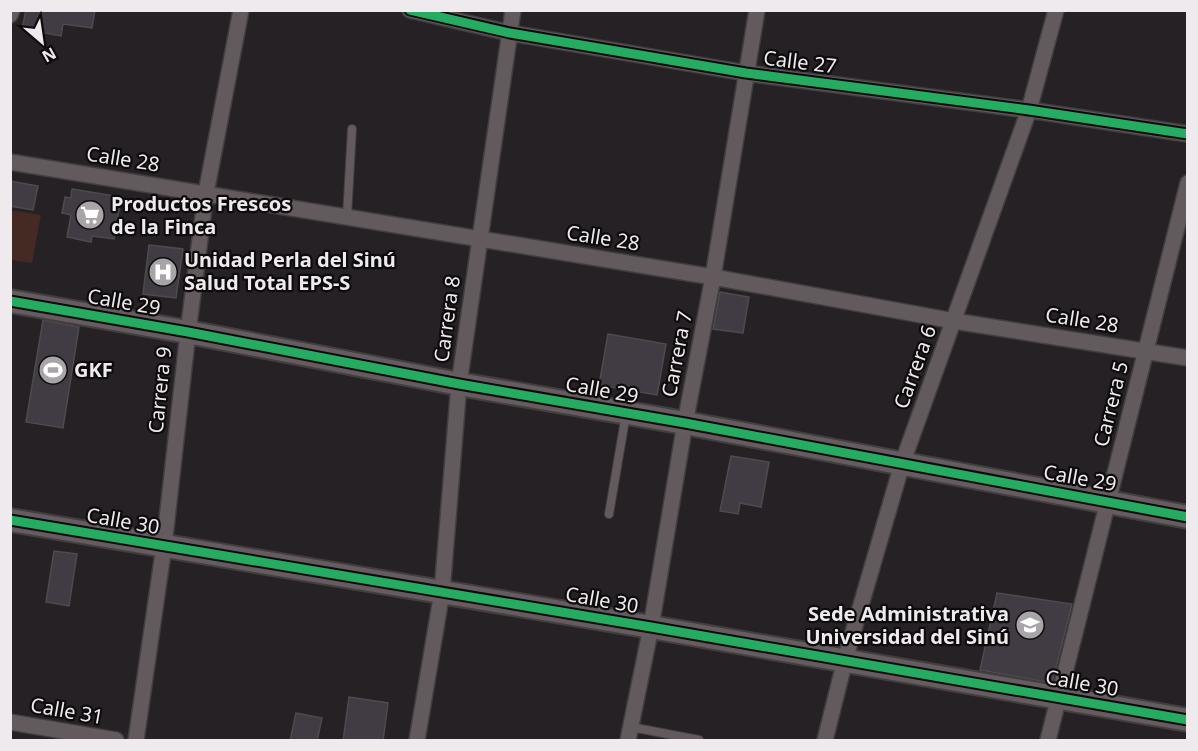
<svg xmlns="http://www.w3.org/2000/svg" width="1198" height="751" viewBox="0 0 1198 751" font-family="'Noto Sans',sans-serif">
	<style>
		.green { fill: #452923 }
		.building { fill: #413b43; stroke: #4e4b4e; stroke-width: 1.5 }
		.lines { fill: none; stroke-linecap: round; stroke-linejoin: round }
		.lane-casing { stroke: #413e40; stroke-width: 10 }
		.street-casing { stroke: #413e40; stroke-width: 18 }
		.secondary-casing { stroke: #413e40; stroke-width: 26 }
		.lane { stroke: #625a5c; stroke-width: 8 }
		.street { stroke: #625a5c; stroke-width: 15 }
		.secondary { stroke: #665c60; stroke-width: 22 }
		.cycleway-casing { stroke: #0e0b0d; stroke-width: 13 }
		.cycleway { stroke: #26ab63; stroke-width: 9 }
		.labels { text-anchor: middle; stroke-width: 4.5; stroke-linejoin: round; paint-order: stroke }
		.street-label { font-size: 20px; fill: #efeaee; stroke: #0e0b0d }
		.poi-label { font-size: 20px; font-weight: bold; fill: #efeaee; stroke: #0e0b0d; text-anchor: start }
	</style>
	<rect width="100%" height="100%" fill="#262124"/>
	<!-- green -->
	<path class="green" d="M10,210l31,5 -9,48 -21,-3z"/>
	<!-- building -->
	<path class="building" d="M26,10h69l-3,18 -29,-4 -2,12 -39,-7z
		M10,181l28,5 -5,24 -23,-4z
		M72,189l49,8 -7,42 -22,-3 -1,6 -24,-5 4,-22 -9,-2 3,-16 6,1z
		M149,245l34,4 -7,49 -33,-4z
		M720,292l29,5 -6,36 -30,-4z
		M43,320l36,7 -16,101 -37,-6z
		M608,334l58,10 -9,51 -58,-10z
		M731,456l38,6 -8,45 -21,-4 -2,11 -18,-3z
		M54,551l23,3 -8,52 -23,-4z
		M997,593l75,11 -20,79 -72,-13z
		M349,697l39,6 -5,38h-40z
		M296,713l26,5 -5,23h-27z"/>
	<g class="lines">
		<!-- lane casing -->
		<g class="lane-casing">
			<path id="lane" d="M347,216l5,-87
				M609,514l17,-100
				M631,727l68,13"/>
		</g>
		<!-- street casing -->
		<g class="street-casing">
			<path id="street" d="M410,10l100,23 236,40 283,37 159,24
				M10,15l2,-5
				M10,162l703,115 241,44 234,37
				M10,722l106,18
				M136,740l28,-194 24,-214 18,-139 35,-183
				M417,740l25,-148 17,-208 54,-374
				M628,740l23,-113 34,-204 28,-146 44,-267
				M825,740l20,-80 57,-196 127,-354 27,-100
				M1048,740l140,-557"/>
		</g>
		<!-- secondary casing -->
		<g class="secondary-casing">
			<path id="secondary" d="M10,301l178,31 271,52 226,39 503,94
				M10,520l641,107 537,93"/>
		</g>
		<!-- lane -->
		<use href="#lane" class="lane"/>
		<!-- street -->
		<use href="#street" class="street"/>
		<!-- secondary -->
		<use href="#secondary" class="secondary"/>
		<!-- cycleway casing -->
		<g class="cycleway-casing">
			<path id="cycleway" d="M410,10l100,23 236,40 283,37 159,24
				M10,301l178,31 271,52 226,39 503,94
				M10,520l641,107 537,93"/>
		</g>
		<!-- cycleway -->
		<use href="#cycleway" class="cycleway"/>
	</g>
	<!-- icons -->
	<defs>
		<g id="supermarket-disc" transform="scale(1.5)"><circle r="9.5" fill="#a9a4a7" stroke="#0e0b0d"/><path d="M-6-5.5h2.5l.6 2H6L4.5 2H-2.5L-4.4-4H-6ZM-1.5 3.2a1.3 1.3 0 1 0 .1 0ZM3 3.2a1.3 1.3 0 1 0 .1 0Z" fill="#fff"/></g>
		<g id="hospital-disc" transform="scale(1.5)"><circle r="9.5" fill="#a9a4a7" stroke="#0e0b0d"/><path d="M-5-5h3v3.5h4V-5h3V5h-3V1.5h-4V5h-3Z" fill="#fff"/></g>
		<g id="stadium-disc" transform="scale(1.5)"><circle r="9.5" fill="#a9a4a7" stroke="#0e0b0d"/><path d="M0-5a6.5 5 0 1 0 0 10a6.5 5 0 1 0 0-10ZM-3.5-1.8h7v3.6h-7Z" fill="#fff"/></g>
		<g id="university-disc" transform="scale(1.5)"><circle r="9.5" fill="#a9a4a7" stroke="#0e0b0d"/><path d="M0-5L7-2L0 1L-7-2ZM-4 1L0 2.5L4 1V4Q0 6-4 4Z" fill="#fff"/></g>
	</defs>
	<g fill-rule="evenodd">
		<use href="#supermarket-disc" x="90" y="215"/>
		<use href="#hospital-disc" x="163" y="272"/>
		<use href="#stadium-disc" x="53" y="370"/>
		<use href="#university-disc" x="1030" y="625"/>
	</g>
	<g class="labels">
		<!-- street labels -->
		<g class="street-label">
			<text transform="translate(800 62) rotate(7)" y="7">Calle 27</text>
			<text transform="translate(123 159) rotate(9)" y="7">Calle 28</text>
			<text transform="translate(603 238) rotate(9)" y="7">Calle 28</text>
			<text transform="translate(124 302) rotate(10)" y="7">Calle 29</text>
			<text transform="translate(447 319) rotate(-82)" y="7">Carrera 8</text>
			<text transform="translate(1082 320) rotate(9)" y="7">Calle 28</text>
			<text transform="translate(677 354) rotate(-79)" y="7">Carrera 7</text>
			<text transform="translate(915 367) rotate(-70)" y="7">Carrera 6</text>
			<text transform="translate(160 390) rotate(-84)" y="7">Carrera 9</text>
			<text transform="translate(602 390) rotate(10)" y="7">Calle 29</text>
			<text transform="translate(1111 404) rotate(-76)" y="7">Carrera 5</text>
			<text transform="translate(1080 478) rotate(10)" y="7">Calle 29</text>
			<text transform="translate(123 521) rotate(10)" y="7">Calle 30</text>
			<text transform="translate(602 600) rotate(10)" y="7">Calle 30</text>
			<text transform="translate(1082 683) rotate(10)" y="7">Calle 30</text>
			<text transform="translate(67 711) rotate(10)" y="7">Calle 31</text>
		</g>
		<!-- poi labels -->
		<g class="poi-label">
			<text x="111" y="211">Productos Frescos<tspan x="111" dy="23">de la Finca</tspan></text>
			<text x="184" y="267">Unidad Perla del Sinú<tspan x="184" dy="23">Salud Total EPS-S</tspan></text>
			<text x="74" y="377">GKF</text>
			<text x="1009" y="621" text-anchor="end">Sede Administrativa<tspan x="1009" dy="23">Universidad del Sinú</tspan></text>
		</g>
	</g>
	<!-- border -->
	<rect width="1198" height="751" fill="none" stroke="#efeaee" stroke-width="24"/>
	<!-- north arrow -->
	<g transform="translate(42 42) rotate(151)" stroke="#0e0b0d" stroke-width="4.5" paint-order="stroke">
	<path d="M0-4.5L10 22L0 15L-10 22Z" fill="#efeaee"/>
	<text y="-9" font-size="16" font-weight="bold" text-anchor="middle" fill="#efeaee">N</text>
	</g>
</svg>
